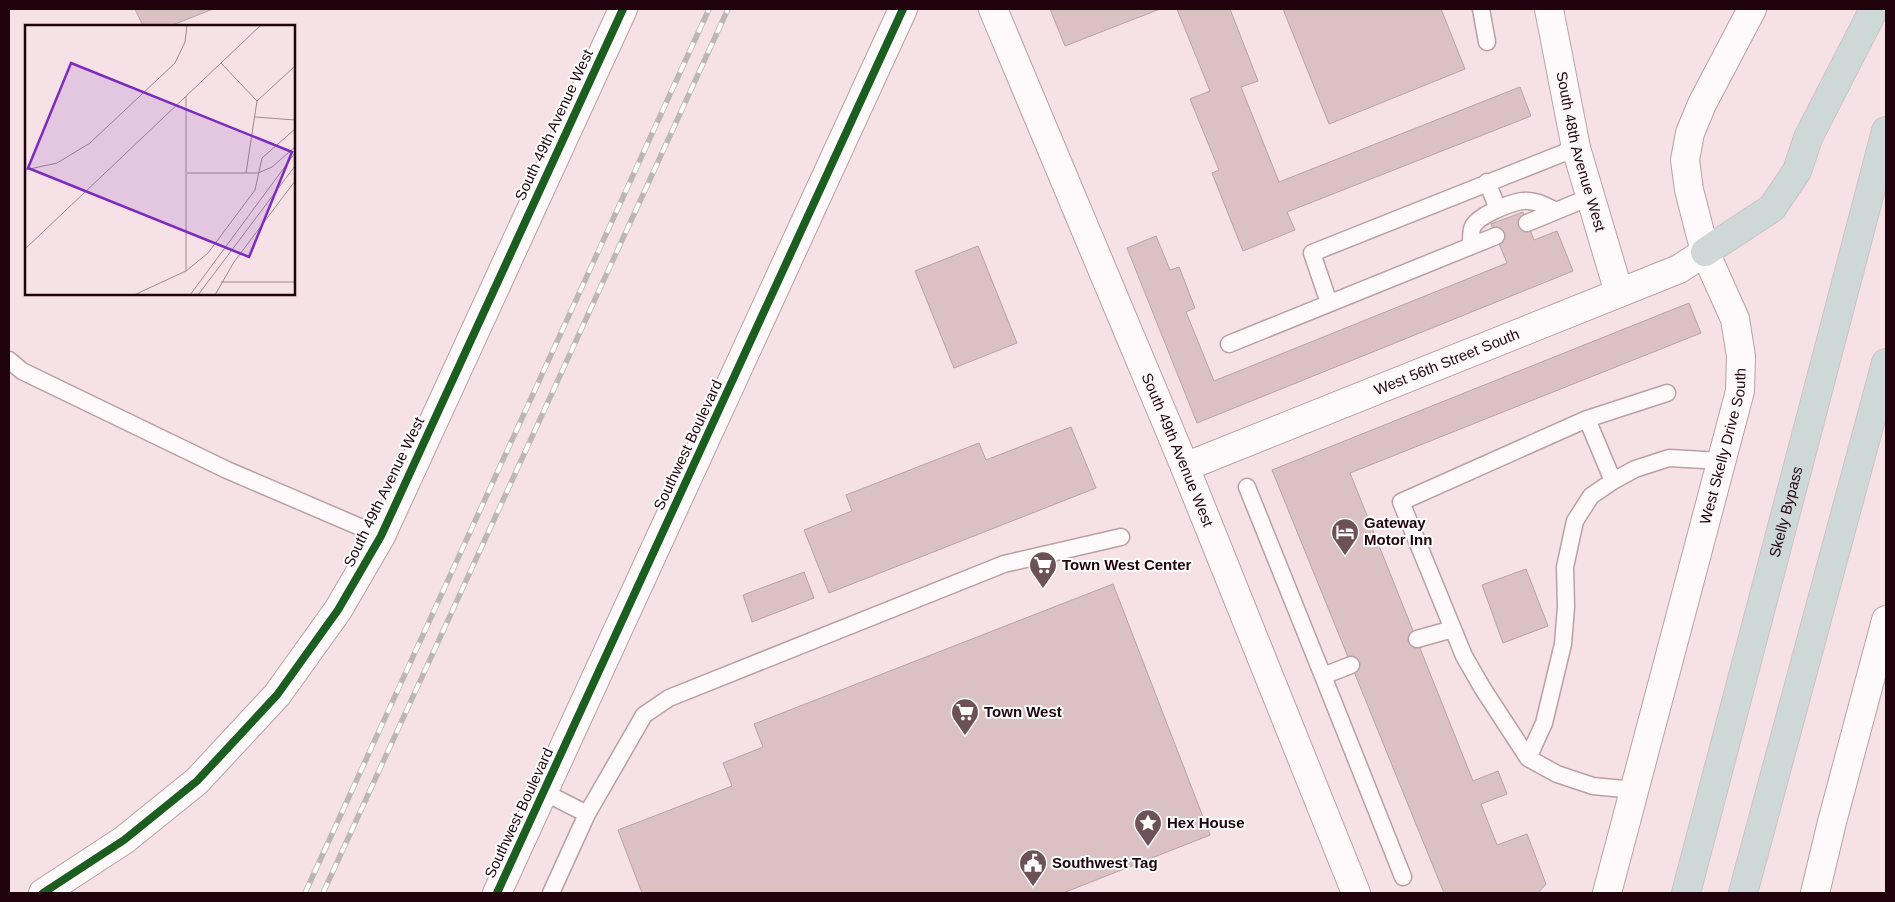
<svg xmlns="http://www.w3.org/2000/svg" width="1895" height="902" viewBox="0 0 1895 902" font-family="Helvetica,sans-serif">
	<style>
		.building { fill: #dbc1c3; stroke: #baa1a2 }
		.lines { fill: none; stroke-linecap: round; stroke-linejoin: round }
		.service-casing { stroke: #b9a0a7; stroke-width: 19 }
		.minor-casing { stroke: #b9a0a7; stroke-width: 30 }
		.tertiary-casing { stroke: #b9a0a7; stroke-width: 30 }
		.motorway-casing { stroke: #cfc2c6; stroke-width: 30 }
		.service { stroke: #fefafb; stroke-width: 16 }
		.minor { stroke: #fefafb; stroke-width: 28 }
		.tertiary { stroke: #fefafb; stroke-width: 28 }
		.motorway { stroke: #cdd8d7; stroke-width: 28 }
		.rail-casing { stroke: #bdb6b8; stroke-width: 5.5 }
		.rail { stroke: #fff; stroke-width: 4; stroke-dasharray: 11; stroke-linecap: butt }
		.cycleway-casing { stroke: #fff; stroke-width: 11 }
		.cycleway { stroke: #1b5e20; stroke-width: 8 }
		.labels { text-anchor: middle; stroke-width: 4; stroke-linejoin: round; paint-order: stroke }
		.street-label { font-size: 15px; fill: #21030d; stroke: #fff }
		.poi-label { font-size: 15px; font-weight: bold; fill: #21030d; stroke: #fff; text-anchor: start }
		.inset-road { fill: none; stroke: #a1888f; stroke-width: 1 }
		.view { fill: #7b2cbf; fill-opacity: 0.15; stroke: #7b2cbf; stroke-width: 2.5 }
		.inset-edge { fill: none; stroke: #21030d; stroke-width: 2.5 }
	</style>
	<rect width="100%" height="100%" fill="#f6e1e6"/>
	<!-- building -->
	<path class="building" d="M135,9h78l-43,17h-27z
		M1050,9h110l-95,37z
		M1177,9h53l28,72 -17,6 38,95 241,-95 11,29 -244,96 8,18 -52,21 -31,-78 7,-3 -29,-71 20,-8z
		M1283,9h158l24,60 -136,55z
		M1523,212l11,28 23,-9 16,40 -376,152 -70,-175 29,-12 14,34 9,-3 16,41 -9,4 28,69 293,-118 -16,-39z
		M978,246l39,97 -63,25 -39,-97z
		M1689,303l12,30 -351,140 123,308 25,-10 9,23 -26,10 16,41 30,-11 19,50 -8,9h-94l-172,-423z
		M1071,427l25,61 -267,105 -25,-63 48,-19 -6,-16 133,-52 7,17z
		M1526,569l22,57 -45,17 -21,-58z
		M804,572l10,26 -62,24 -9,-27z
		M1113,584l97,251 -147,58h-421l-24,-63 114,-44 -9,-23 40,-16 -9,-23z"/>
	<g class="lines">
		<!-- service casing -->
		<g class="service-casing">
			<path id="service" d="M1481,9l6,33
				M1487,182l11,27
				M1527,223l63,-26
				M1471,245c0,-5 0,-12 1,-16 3,-13 38,-26 50,-28 12,-2 24,5 34,10
				M1329,303l-17,-50 264,-105
				M1229,344l267,-108
				M9,360l13,11 205,99 154,66
				M1587,419l26,62
				M1247,487l76,189 28,-11
				M1417,639l36,-10
				M1323,676l80,201
				M1528,758l-45,-69 -19,-33 -63,-154 186,-83 80,-26
				M1634,790l-41,-4 -36,-12 -29,-16 16,-35 19,-79 3,-37 -1,-40 10,-46 16,-25 22,-15 22,-12 34,-11 53,3
				M544,792l43,22
				M551,893l36,-79 57,-99 25,-17 335,-134 117,-27"/>
		</g>
		<!-- minor casing -->
		<g class="minor-casing">
			<g id="minor">
				<path id="s1" d="M1549,9l27,139 43,145"/>
				<path id="s2" d="M1185,467l494,-198 26,-17"/>
			</g>
		</g>
		<!-- tertiary casing -->
		<g class="tertiary-casing">
			<g id="tertiary">
				<path id="s3" d="M993,9l192,458 171,426"/>
				<path d="M43,893l81,-53 73,-59 80,-86 61,-85 43,-74 242,-527"/>
				<path d="M497,893l406,-884"/>
				<path id="s4" d="M1607,893l133,-502 1,-35 -6,-37 -30,-67 -16,-62 -4,-30 5,-27 12,-29 50,-95"/>
				<path d="M1815,893l17,-71 54,-202"/>
			</g>
		</g>
		<!-- motorway casing -->
		<g class="motorway-casing">
			<g id="motorway">
				<path d="M1705,252l67,-44 25,-37 11,-33 66,-129"/>
				<path id="s5" d="M1686,893l200,-762"/>
				<path d="M1743,893l143,-530"/>
			</g>
		</g>
		<!-- service -->
		<use href="#service" class="service"/>
		<!-- minor -->
		<use href="#minor" class="minor"/>
		<!-- tertiary -->
		<use href="#tertiary" class="tertiary"/>
		<!-- motorway -->
		<use href="#motorway" class="motorway"/>
		<!-- rail casing -->
		<g class="rail-casing">
			<path id="rail" d="M305,893l404,-884
				M323,893l405,-884"/>
		</g>
		<!-- rail -->
		<use href="#rail" class="rail"/>
		<!-- cycleway casing -->
		<g class="cycleway-casing">
			<path id="cycleway" d="M43,893l81,-53 73,-59 80,-86 61,-85 43,-74 242,-527
				M497,893l406,-884"/>
		</g>
		<!-- cycleway -->
		<use href="#cycleway" class="cycleway"/>
	</g>
	<!-- icons -->
	<defs>
		<g id="hotel-pin" transform="scale(1.4375)"><path d="M0 17L-7.5 6A9.5 9.5 0 1 1 7.5 6Z" fill="#6c5159" stroke="#fff"/><path d="M-6-4.5h1.5V1H6V5H4.5V3h-9V5H-6ZM-4 0a1.8 1.8 0 1 1 3.6 0ZM.5 0V-2.5h3Q6-2.5 6 0Z" fill="#fff"/></g>
		<g id="supermarket-pin" transform="scale(1.4375)"><path d="M0 17L-7.5 6A9.5 9.5 0 1 1 7.5 6Z" fill="#6c5159" stroke="#fff"/><path d="M-6-5.5h2.5l.6 2H6L4.5 2H-2.5L-4.4-4H-6ZM-1.5 3.2a1.3 1.3 0 1 0 .1 0ZM3 3.2a1.3 1.3 0 1 0 .1 0Z" fill="#fff"/></g>
		<g id="sight-pin" transform="scale(1.4375)"><path d="M0 17L-7.5 6A9.5 9.5 0 1 1 7.5 6Z" fill="#6c5159" stroke="#fff"/><path d="M0-6L1.8-2.2L6-1.7L2.9 1.2L3.7 5.4L0 3.3L-3.7 5.4L-2.9 1.2L-6-1.7L-1.8-2.2Z" fill="#fff"/></g>
		<g id="civic-pin" transform="scale(1.4375)"><path d="M0 17L-7.5 6A9.5 9.5 0 1 1 7.5 6Z" fill="#6c5159" stroke="#fff"/><path d="M-.6-6.5H3V-4.5H.6V-3L4-1V1h2V6H-6V1h2V-1L-.6-3ZM-1.2 2.5V6h2.4V2.5Z" fill="#fff"/></g>
	</defs>
	<g fill-rule="evenodd">
		<use href="#hotel-pin" x="1345" y="532"/>
		<use href="#supermarket-pin" x="1043" y="565"/>
		<use href="#supermarket-pin" x="965" y="712"/>
		<use href="#sight-pin" x="1148" y="823"/>
		<use href="#civic-pin" x="1033" y="863"/>
	</g>
	<g class="labels">
		<!-- street labels -->
		<g class="street-label">
			<text transform="translate(554 125) rotate(-65)" y="5">South 49th Avenue West</text>
			<text dy="5" stroke="none"><textPath href="#s1" startOffset="146">South 48th Avenue West</textPath></text>
			<text dy="5" stroke="none"><textPath href="#s2" startOffset="282">West 56th Street South</textPath></text>
			<text transform="translate(688 445) rotate(-65)" y="5">Southwest Boulevard</text>
			<text dy="5" stroke="none"><textPath href="#s4" startOffset="462">West Skelly Drive South</textPath></text>
			<text dy="5" stroke="none"><textPath href="#s3" startOffset="478">South 49th Avenue West</textPath></text>
			<text transform="translate(384 492) rotate(-64)" y="5">South 49th Avenue West</text>
			<text dy="5" stroke="none"><textPath href="#s5" startOffset="394">Skelly Bypass</textPath></text>
			<text transform="translate(519 813) rotate(-65)" y="5">Southwest Boulevard</text>
		</g>
		<!-- poi labels -->
		<g class="poi-label">
			<text x="1364" y="528">Gateway<tspan x="1364" dy="17">Motor Inn</tspan></text>
			<text x="1062" y="570">Town West Center</text>
			<text x="984" y="717">Town West</text>
			<text x="1167" y="828">Hex House</text>
			<text x="1052" y="868">Southwest Tag</text>
		</g>
	</g>
	<!-- overview -->
	<g transform="translate(25 25)">
		<rect width="270" height="270" fill="#f6e1e6"/>
		<path class="inset-road" d="M196,38l36,38M161,71v175M230,92l40,3M0,145l32,-7 33,-20 85,-80 10,-21 2,-17M162,148h71M221,148l11,-72 38,-35M233,148l14,-6 23,-20M0,224l236,-224M196,257h74M109,270l52,-24 22,-18 47,-63 7,-32 33,-29M165,270l105,-142M173,270l97,-129M190,270l19,-33 61,-81"/>
		<path class="view" d="M46,38l221,89 -43,105 -221,-89z"/>
		<rect width="270" height="270" class="inset-edge"/>
	</g>
	<!-- border -->
	<rect width="1895" height="902" fill="none" stroke="#21030d" stroke-width="20"/>
</svg>
